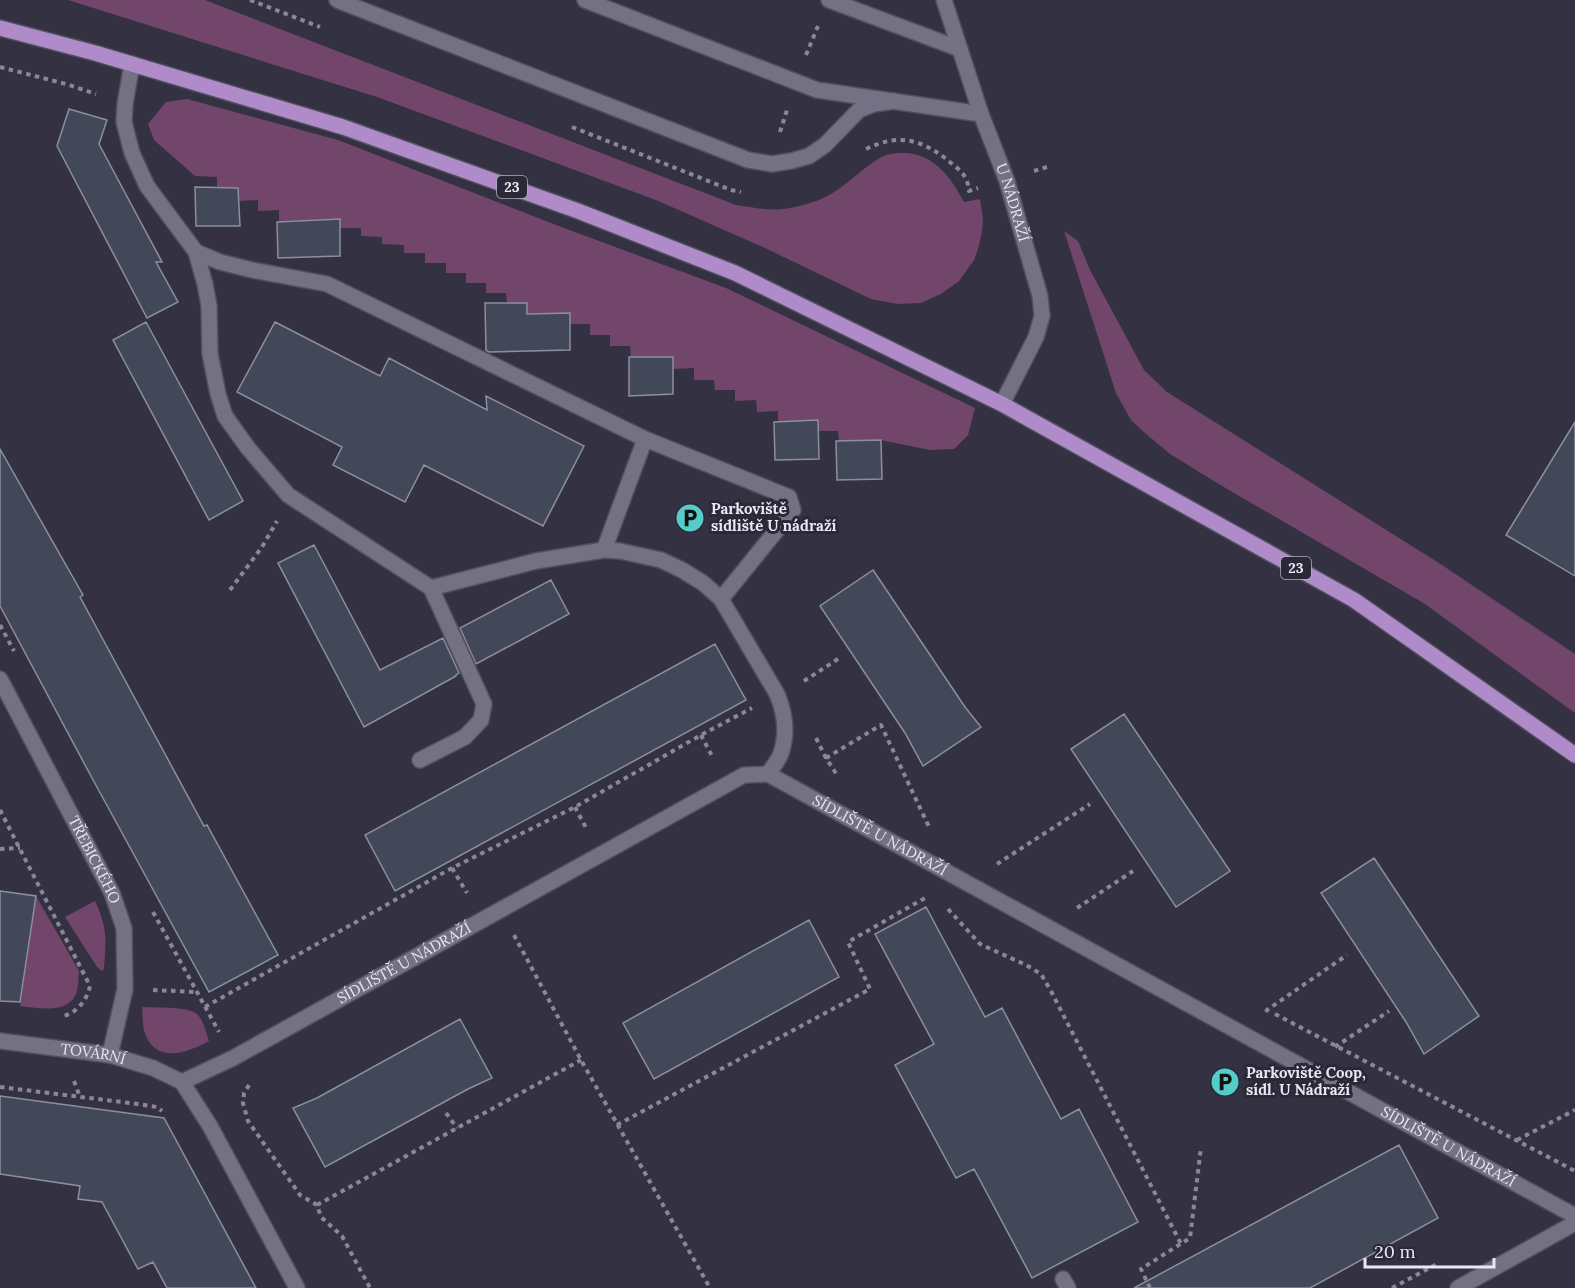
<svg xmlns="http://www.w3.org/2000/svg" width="1575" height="1288" viewBox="0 0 1575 1288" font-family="Lora,serif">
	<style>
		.green { fill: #72466b }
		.building { fill: #434859; stroke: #8a8fa2; stroke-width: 1.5 }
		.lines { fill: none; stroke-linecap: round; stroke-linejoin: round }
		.lane-casing { stroke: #514f5d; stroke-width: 18 }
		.street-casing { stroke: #514f5d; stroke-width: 18 }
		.primary-casing { stroke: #514f5d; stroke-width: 18 }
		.path { stroke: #8a8896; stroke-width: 4; stroke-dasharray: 4.5 4.5; stroke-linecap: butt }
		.lane { stroke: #747184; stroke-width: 15 }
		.street { stroke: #747184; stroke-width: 15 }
		.primary { stroke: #af8bca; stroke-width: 15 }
		.labels { text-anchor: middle; stroke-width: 6; stroke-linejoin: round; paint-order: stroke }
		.shield { fill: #2b2838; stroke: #b0aeba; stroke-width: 1.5 }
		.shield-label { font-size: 14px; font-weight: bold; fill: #e9e7f2 }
		.street-label { font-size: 15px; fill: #e9e7f2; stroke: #2b2838 }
		.poi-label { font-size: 15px; font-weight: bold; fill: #e9e7f2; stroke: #2b2838; text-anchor: start }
	</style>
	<rect width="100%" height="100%" fill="#343242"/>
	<!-- green -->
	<path class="green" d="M68,0h137l531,205c15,2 32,6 47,4 11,-1 25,-5 36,-9 23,-9 40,-30 61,-42 8,-5 18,-5 27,-5 29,3 44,25 57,49l16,-3 3,20 -1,13 -4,17 -4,11 -15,21 -18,13 -20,9 -23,1 -27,-5 -106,-51 -109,-48 -279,-103z
		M187,99l151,41 226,88 162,60 249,120 -7,27 -14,14 -24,1 -49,-10 -42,1 -1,-10h-20v-10l-40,1v-11l-21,1 -1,-12 -21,1v-11h-20l-1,-10h-20v-12l-21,1v-12h-42l-1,-11h-20v-11h-20v-11h-20v-10h-43v-11h-20l-1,-10h-20v-10h-20v-10h-20v-10h-21v-10h-21v-8l-22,-1v-7l-21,-1v-8h-21v-9l-61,2v-11l-21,1v-11l-20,1 -21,-13v-11l-22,-1 -41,-36 -6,-16 18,-22z
		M1064,231l14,10 12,29 54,100 23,22 275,173 133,89v59l-150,-109 -208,-121 -47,-29 -25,-21 -14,-13 -15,-27z
		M36,896l43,75c-1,8 0,18 -4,25 -10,18 -38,12 -55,10z
		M95,901c13,28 11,38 9,68l-2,2 -5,-4 -32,-50z
		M142,1007c13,1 48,-1 56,8 6,7 8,18 11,26 -20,11 -51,23 -63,-5 -4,-9 -3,-20 -4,-29z"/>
	<!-- building -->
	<path class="building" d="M69,109l38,11 -8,24 63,118h-6l22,40 -31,16 -90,-172z
		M195,187l43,1 2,38h-44z
		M340,219v37l-62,2 -1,-36z
		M485,303h42v11l43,-1v37l-81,2 -3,-2z
		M146,322l97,179 -34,19 -96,-180z
		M275,322l105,54 9,-18 98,52 -1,-14 98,50 -41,80 -119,-61 -19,37 -72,-37 9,-18 -105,-55z
		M629,357h44v37l-44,2z
		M818,420l1,39 -44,1 -1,-38z
		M1575,422v154l-69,-41z
		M881,440l1,39 -45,1 -1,-39z
		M0,449l83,146 -3,2 124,229 3,-1 71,130 -69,37 -117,-214 -92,-172z
		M314,545l66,125 63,-32 16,35 -3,2v1l-92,51 -86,-164z
		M873,570l92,137 16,20 -58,39 -18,-33 -85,-127z
		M551,580l18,34 -93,50 -16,-36z
		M715,644l31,56 -351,191 -30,-56z
		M1124,714l106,157 -54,36 -105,-158z
		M1374,858l105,158 -55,38 -18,-32 -85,-129z
		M0,891l36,5 -16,106 -20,-1z
		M926,907l59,110 17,-9 59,111 18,-10 59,113 -106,56 -58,-109 -18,9 -61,-113 39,-21 -59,-110z
		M809,920l30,57 -185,102 -31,-56z
		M460,1019l32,59 -24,11 -143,78 -32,-59 24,-10z
		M0,1096l164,22 92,170h-89l-14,-26 -15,7 -36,-67 -24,-3 2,-13 -80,-12z
		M1399,1145l39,73 -128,70h-176z"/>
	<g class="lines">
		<!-- lane casing -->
		<g class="lane-casing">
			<path id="lane" d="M337,0l411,160 24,4 19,-3 18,-5 16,-11 34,-35 15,-6 21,-3
				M585,0l232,90 164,24
				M829,0l131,49
				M132,64l-7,40 -1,18 8,31 15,33 49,66 9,32 4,22 1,48 8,40 7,22 23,32 40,47 143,93 53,116 -3,16 -16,17 -45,23
				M196,252l24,10 32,8 75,14 318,155 144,58 4,13 -72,89
				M604,550l41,-111
				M431,588l105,-27 68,-11 16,1 41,9 21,10 21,13 18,16 56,95c8,19 11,39 4,59 -2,7 -9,15 -13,21
				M1063,1279l5,9"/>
		</g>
		<!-- street casing -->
		<g class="street-casing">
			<g id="street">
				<path id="s1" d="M944,0l37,114 26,67 33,115 2,20 -6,21 -34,67"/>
				<path id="s2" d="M0,679l112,214 12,35 1,61 -15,66"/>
				<path id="s3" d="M0,1041l110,14 43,13 29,14"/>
				<path id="s4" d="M182,1082l51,-24 511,-283 24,-1 807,442"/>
				<path d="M182,1082l28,44 87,162"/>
				<path d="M1458,1288l117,-65"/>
			</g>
		</g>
		<!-- primary casing -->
		<g class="primary-casing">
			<path id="primary" d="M0,28l95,25 248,74 235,84 157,62 267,131 352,196 221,155"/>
		</g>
		<!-- path -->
		<path class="path" d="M250,0l70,27
			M806,55l12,-29
			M0,67l66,17 30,10
			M572,127l159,63 10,2
			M780,132l7,-22
			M866,149c31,-15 52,-11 79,9 6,5 16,12 20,19 3,4 3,10 4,14l9,-3
			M1034,171l16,-5
			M230,590l32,-43 15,-26
			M0,625l14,26
			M804,681l37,-24
			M701,735l12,23
			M816,738l10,20 11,17
			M826,758l55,-33 48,102
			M575,807l11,21
			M0,810l90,176c-3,14 -13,27 -27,30
			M0,849l20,-1
			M997,864l93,-60
			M452,868l15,25
			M1077,908l56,-37
			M948,909l32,35 46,21 15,9 11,19 129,251
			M153,912l66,120
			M514,935l67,125 129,228
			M153,990l42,2
			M205,1007l247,-139 123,-61 126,-72 51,-27
			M1266,1012l1,-2 80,-55
			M1275,1014l300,157
			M1335,1047l54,-36
			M74,1081l6,16
			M249,1085l-5,8 -1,10 5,18 52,74 17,10 4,12 21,19 28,52
			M0,1087l138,17 19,3 5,4
			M446,1113l11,15
			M617,1125l253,-136 -22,-47 77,-44
			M1517,1140l58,-30
			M317,1205l264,-145
			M1150,1288l-9,-19 49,-31 11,-91
			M1392,1288l47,-25"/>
		<!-- lane -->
		<use href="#lane" class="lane"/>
		<!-- street -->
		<use href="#street" class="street"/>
		<!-- primary -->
		<use href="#primary" class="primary"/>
	</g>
	<!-- icons -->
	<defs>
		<g id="parking-disc" transform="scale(1.5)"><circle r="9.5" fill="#54cdc8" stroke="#2b2838"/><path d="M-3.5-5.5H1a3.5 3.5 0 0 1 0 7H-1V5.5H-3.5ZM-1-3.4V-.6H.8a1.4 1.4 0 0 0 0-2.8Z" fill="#111"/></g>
	</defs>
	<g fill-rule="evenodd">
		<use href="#parking-disc" x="690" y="518"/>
		<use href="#parking-disc" x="1225" y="1082"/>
	</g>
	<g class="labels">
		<!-- shield labels -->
		<g class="shield">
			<rect x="497" y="176" width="30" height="22" rx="4.5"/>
			<rect x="1281" y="557" width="30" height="22" rx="4.5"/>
		</g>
		<g class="shield-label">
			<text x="512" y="192">23</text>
			<text x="1296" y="573">23</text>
		</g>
		<!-- street labels -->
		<g class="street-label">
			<text dy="5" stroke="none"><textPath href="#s1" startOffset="214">U NÁDRAŽÍ</textPath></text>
			<text dy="5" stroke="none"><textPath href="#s4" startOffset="792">SÍDLIŠTĚ U NÁDRAŽÍ</textPath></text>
			<text dy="5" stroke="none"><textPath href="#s2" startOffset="204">TŘEBICKÉHO</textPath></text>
			<text dy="5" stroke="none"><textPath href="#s4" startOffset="252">SÍDLIŠTĚ U NÁDRAŽÍ</textPath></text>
			<text dy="5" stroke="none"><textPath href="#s3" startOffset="94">TOVÁRNÍ</textPath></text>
			<text dy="5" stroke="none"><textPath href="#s4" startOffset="1440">SÍDLIŠTĚ U NÁDRAŽÍ</textPath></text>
		</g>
		<!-- poi labels -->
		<g class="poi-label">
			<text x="711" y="514">Parkoviště<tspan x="711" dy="17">sídliště U nádraží</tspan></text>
			<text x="1246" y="1078">Parkoviště Coop,<tspan x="1246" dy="17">sídl. U Nádraží</tspan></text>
		</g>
	</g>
	<!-- scale -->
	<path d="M1365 1258v9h129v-9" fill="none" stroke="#e9e7f2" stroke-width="3"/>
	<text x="1374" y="1258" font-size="18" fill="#e9e7f2" stroke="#2b2838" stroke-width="4.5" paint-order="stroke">20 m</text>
</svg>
